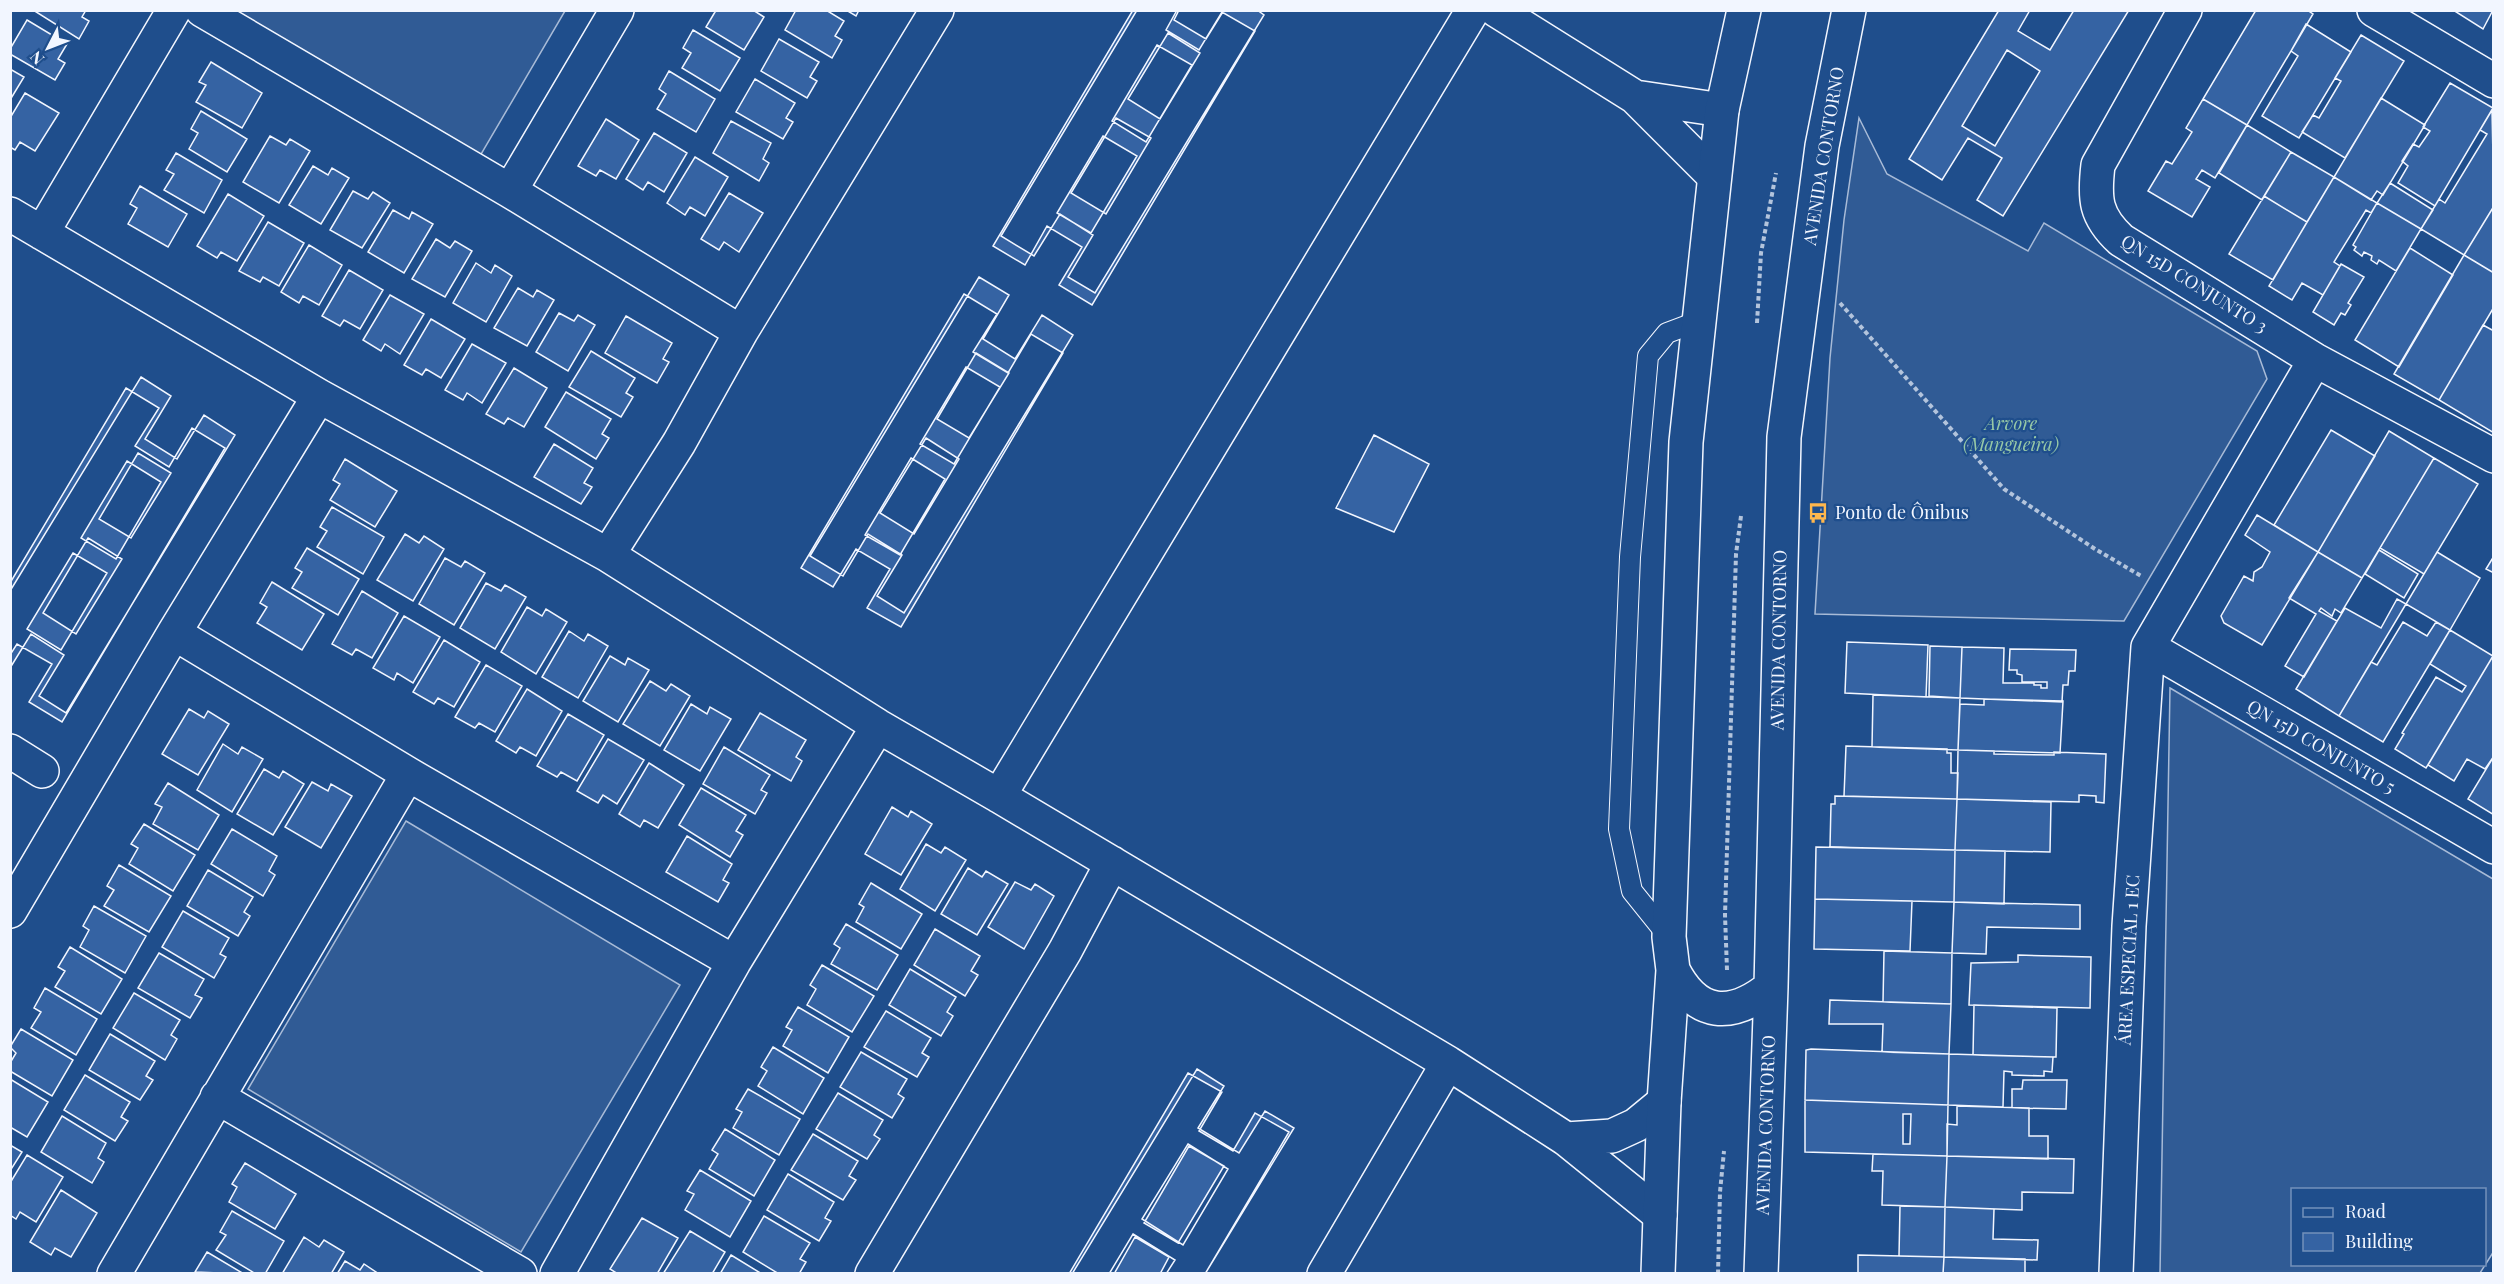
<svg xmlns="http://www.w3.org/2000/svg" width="2504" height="1284" viewBox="0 0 2504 1284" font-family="'Playfair Display',serif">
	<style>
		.built { fill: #305b95; stroke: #a8bbd7; stroke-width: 1.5; fill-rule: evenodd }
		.building { fill: #3563a3; stroke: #f2f6ff; stroke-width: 1.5; fill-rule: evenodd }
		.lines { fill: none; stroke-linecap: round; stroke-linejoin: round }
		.service-casing { stroke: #f2f6ff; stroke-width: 22 }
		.minor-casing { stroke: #f2f6ff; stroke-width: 36 }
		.secondary-casing { stroke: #f2f6ff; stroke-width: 36 }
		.path { stroke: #b3c4dc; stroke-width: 4; stroke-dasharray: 4.5 3; stroke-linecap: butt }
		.service { stroke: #1f4e8c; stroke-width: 20 }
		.minor { stroke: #1f4e8c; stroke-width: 33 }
		.secondary { stroke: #1f4e8c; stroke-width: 33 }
		.labels { text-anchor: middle; stroke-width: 4.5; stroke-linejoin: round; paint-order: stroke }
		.street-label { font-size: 18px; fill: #f2f6ff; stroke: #1f4e8c }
		.park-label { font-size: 18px; font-style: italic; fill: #97c8a6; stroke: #1f4e8c }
		.poi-label { font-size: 18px; fill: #f2f6ff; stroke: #1f4e8c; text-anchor: start }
	</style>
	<rect width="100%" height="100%" fill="#1f4e8c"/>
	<!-- built -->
	<path class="built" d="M236,11h329l-85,145z
		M1859,118l28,56 141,77 16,-28 213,128 10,28 -143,242 -309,-7 15,-256 14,-138z
		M2170,688l323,191 1,372 -14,22h-320zM2292,1190h192v74h-192z
		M406,821l274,164 -159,267 -273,-163z"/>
	<!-- building -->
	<path class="building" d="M33,10h53l-4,7 7,4 -10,18z
		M713,10h40l11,7 -20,33 -38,-23 9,-15z
		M796,10h30l18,11 -9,15 7,4 -10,18 -47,-28z
		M846,10h13l-3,6z
		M1133,10h44l-11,20 33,20 23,-38 33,19 -163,274 -33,-20 23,-38 -35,-21 -22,39 -32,-19zM1157,45l35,20 -46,77 -34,-21zM1103,136l34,20 -46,77 -34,-20z
		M1137,10h42l-5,10 32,19 18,-29h33l7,5 -169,278 -27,-16 25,-42 -33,-21 -26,42 -33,-20zM1168,33l32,20 -40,66 -32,-20zM1116,118l35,20 -45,76 -35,-21z
		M1999,10h31l-12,21 32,19 24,-40h55l-126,206 -26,-16 25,-42 -34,-20 -26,42 -33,-21zM2007,50l33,21 -45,75 -33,-20z
		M2256,10h51l6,4 -66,111 -44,-26z
		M2453,10h40l-10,19z
		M27,20l40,24 -9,15 7,4 -10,17 -45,-26v-5z
		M2306,24l45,28 -52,86 -37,-22 36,-60 -7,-5z
		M693,30l47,28 -20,33 -38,-23 9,-15 -8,-5z
		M2361,35l43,26 -59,97 -43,-26 11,-17 6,3 22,-37 -6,-3z
		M779,39l40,23 -9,15 7,4 -10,17 -46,-27z
		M211,62l51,31 -20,35 -46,-26 10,-17 -7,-3z
		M10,69l14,8 -14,23z
		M669,71l46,28 -19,33 -39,-23 9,-15 -7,-5z
		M755,79l40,24 -9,15 7,4 -10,17 -47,-27z
		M2450,83l43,25 -58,98 -37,-23 10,-17 -6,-5 11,-17 6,3 11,-16 -7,-4z
		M25,93l34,20 -24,38 -15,-9 -5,8 -5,-3v-29z
		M2381,98l44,27 -42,70 -6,-4 -6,9 -37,-23z
		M2203,99l44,26 -32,53 -13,-8 -6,9 14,8 -18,30 -44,-26 18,-30 6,3 20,-32 -6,-4z
		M2492,110l2,96 -30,49 -43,-26 18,-30 6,4 42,-69 -7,-4z
		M201,111l46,28 -20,33 -38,-23 9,-16 -7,-4z
		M606,119l33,21 -23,39 -16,-9 -4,6 -18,-10z
		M731,121l40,22 -8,16 6,4 -10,18 -46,-28z
		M2247,125l44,27 -29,48 -43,-27z
		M654,133l33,20 -23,39 -16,-10 -5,8 -17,-11z
		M270,136l16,9 4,-6 20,12 -31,52 -36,-21z
		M2291,152l43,25 -27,45 -43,-26z
		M176,153l46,27 -18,33 -40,-23 10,-16 -8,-4z
		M695,157l33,20 -23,39 -15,-9 -5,8 -18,-12z
		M313,166l15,9 4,-7 17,10 -28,46 -32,-19z
		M2334,177l43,26 -6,10 -5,-3 -32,52 6,4 -17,29 -21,-12 -10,17 -23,-14z
		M2390,183l43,27 -12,19 -44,-26z
		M140,186l47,28 -19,33 -40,-23 9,-16 -7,-4z
		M353,191l15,8 5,-7 17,11 -28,45 -32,-18z
		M729,193l34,20 -24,39 -15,-10 -5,8 -18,-11z
		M228,194l36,22 -27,45 -16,-9 -4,6 -20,-12z
		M2264,196l43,26 -34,58 -44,-26z
		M2377,203l44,26 -25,42 -17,-11 -2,4 -6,-4 1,-4 -8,-4 -2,4 -8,-6 2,-3 -3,-2z
		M2494,206v67l-30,-18z
		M393,210l16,9 3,-7 21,12 -29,49 -36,-21z
		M268,222l36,21 -25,43 -16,-9 -3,5 -21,-11z
		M436,239l14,9 5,-7 17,10 -27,46 -33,-18z
		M309,245l33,20 -23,40 -16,-9 -4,7 -18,-11z
		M2410,248l43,27 -54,92 -44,-27z
		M2464,255l30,18v34l-55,93 -45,-26z
		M476,263l15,10 4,-8 17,11 -26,46 -33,-19z
		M2341,264l23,13 -16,26 3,2 -6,10 -4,-2 -7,12 -21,-13z
		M349,270l34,20 -23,39 -16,-9 -4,6 -18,-10z
		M979,277l30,18 -26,44 32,20 27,-44 31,20 -169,278 -27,-17 25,-41 -34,-21 -25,42 -33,-20zM976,353l33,20 -40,65 -32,-19zM926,438l33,21 -45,75 -34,-21z
		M518,288l15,9 4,-7 17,10 -27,46 -33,-18z
		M964,294l33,20 -24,38 35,21 23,-39 32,19 -162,274 -34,-19 23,-39 -34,-20 -23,38 -32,-19zM966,367l34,20 -46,77 -34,-20zM911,458l34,21 -45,76 -35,-20z
		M390,295l34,19 -24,40 -15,-10 -4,7 -18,-11z
		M559,313l15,8 4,-6 17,10 -27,46 -32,-19z
		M626,316l46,27 -9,16 6,3 -12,21 -52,-30z
		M431,319l34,20 -24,39 -15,-9 -4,6 -18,-10z
		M2483,325l11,6v102l-55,-33z
		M472,344l34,19 -24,40 -15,-10 -4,7 -18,-10z
		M591,351l44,27 -9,15 7,4 -12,20 -52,-30z
		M514,368l33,20 -23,39 -16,-9 -4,6 -18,-10z
		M141,377l30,19 -26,43 32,20 27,-44 31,20 -169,278 -27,-17 25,-41 -33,-21 -21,34v-77zM138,453l33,20 -40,65 -32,-19zM88,538l34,21 -46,75 -33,-21z
		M126,388l33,20 -24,38 34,21 23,-39 33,20 -163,274 -33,-20 23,-38 -35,-20 -7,11v-72zM127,461l34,21 -45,77 -35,-21zM73,553l34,20 -46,77 -34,-21z
		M566,392l45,27 -9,15 7,4 -13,21 -51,-32z
		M2331,430l44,26 -57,96 -44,-27z
		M2389,431l45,27 -72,120 -44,-26z
		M1374,435l55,29 -35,68 -58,-24z
		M554,444l39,24 -9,15 8,4 -11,17 -47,-27z
		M2434,458l44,26 -54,90 -44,-26z
		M345,459l52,32 -22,36 -45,-27 10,-16 -7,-4z
		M332,507l52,30 -21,37 -46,-27 10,-16 -7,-4z
		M2257,515l61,37 -56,93 -38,-22 -3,-7 23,-40 9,5 1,-9 8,-5 8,-15 -25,-17z
		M405,534l14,9 5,-7 20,13 -31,52 -36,-21z
		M307,548l52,31 -21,36 -46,-27 10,-16 -7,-4z
		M2379,550l39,24 -14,24 -39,-24z
		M2318,552l44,26 -21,35 -6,-4 -3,7 -11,-8 -2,3 18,10 -33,56 -19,-11 31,-52 -27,-16z
		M2437,552l43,26 -30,52 -44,-26z
		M2494,556v17l-8,-4z
		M445,558l16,9 4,-6 20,12 -31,52 -35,-21z
		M272,582l52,32 -22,36 -45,-27 10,-16 -7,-4z
		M486,583l15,8 4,-6 21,12 -31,52 -35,-21z
		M362,591l36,22 -26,45 -16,-9 -4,6 -20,-11z
		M2397,599l9,5 -67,112 -43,-27 49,-81 36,20z
		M527,607l15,9 4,-7 21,13 -31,52 -35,-22z
		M404,616l36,21 -27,46 -16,-10 -3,7 -21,-12z
		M2403,622l24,14 9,-14 14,8 -67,112 -44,-26 32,-54 6,3z
		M2450,630l43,26 -67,112 -31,-19 9,-15 -2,-1 34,-56 26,15 4,-6 -36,-22z
		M569,631l15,10 4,-7 20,12 -30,52 -36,-21z
		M444,640l36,22 -26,45 -16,-9 -4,6 -21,-12z
		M1847,642l81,3 -2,52 -81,-4z
		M1930,646l32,1 -2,51 -31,-2z
		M1962,647l42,1 -1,35h31v2h7v3h6v-6h-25v-7l-5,-1v-4h-8l1,-21 66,1 -1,21h-6l-1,14h-5l-1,17 -102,-4z
		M610,656l15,9 3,-7 21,12 -31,52 -35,-21z
		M2493,656l1,100 -9,13 -18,-10 -13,22 -26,-16z
		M486,665l36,21 -27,46 -16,-9 -4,5 -20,-11z
		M650,681l16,10 5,-7 19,12 -30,50 -37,-22z
		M527,689l35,22 -26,45 -16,-9 -4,6 -20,-12z
		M1873,695l87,3 -2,52 -86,-3z
		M1984,699l79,2 -3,52 -102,-3 2,-46 24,1z
		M691,704l16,10 3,-7 21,12 -31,52 -36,-21z
		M189,709l15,9 4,-7 21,13 -31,51 -36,-21z
		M760,713l46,27 -10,17 6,4 -11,20 -53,-31z
		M568,714l36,21 -27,46 -16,-9 -4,5 -20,-11z
		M608,739l36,21 -27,44 -14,-9 -5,8 -21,-12z
		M223,744l15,10 4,-7 21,12 -31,53 -35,-22z
		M1846,746l101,3v4h4v20h7l-1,26 -113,-3z
		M724,747l46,28 -9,15 6,3 -12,21 -52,-30z
		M1958,750l36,1v3l60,1v-3l52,2 -2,49 -8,-1v-6l-17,-1v7l-122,-3z
		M2494,756v59l-26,-16z
		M649,763l35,22 -26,43 -14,-8 -4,7 -21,-13z
		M264,769l15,9 4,-7 21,13 -31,51 -36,-21z
		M312,782l16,9 3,-7 21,12 -31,52 -36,-21z
		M168,783l51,32 -21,35 -45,-26 9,-17 -7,-3z
		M701,788l45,27 -10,16 7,4 -13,22 -51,-32z
		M1835,796l122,3 -2,51 -125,-3 1,-43h4z
		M1957,799l94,3 -1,50 -95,-2z
		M892,807l16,10 3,-6 21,13 -31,51 -36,-21z
		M144,824l51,31 -22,36 -44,-27 9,-16 -7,-4z
		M232,829l45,27 -8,15 6,4 -12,21 -52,-32z
		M687,836l45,28 -9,16 6,3 -11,19 -52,-30z
		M926,844l15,9 4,-6 21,13 -31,51 -35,-22z
		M1816,847l139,3 -1,52 -139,-3z
		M1955,850l50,1 -1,53 -50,-2z
		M119,865l52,31 -22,36 -45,-26 10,-16 -7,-4z
		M968,868l14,9 4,-6 22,13 -31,51 -36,-21z
		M208,870l45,27 -9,15 6,4 -12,20 -51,-30z
		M1015,882l16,8 4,-6 19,12 -30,53 -36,-22z
		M871,883l51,31 -21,35 -45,-27 8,-15 -5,-3z
		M1815,899l97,2 -2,50 -96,-2z
		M1954,902l126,3v24l-93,-2 -1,27 -34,-1z
		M94,906l52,30 -21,37 -45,-26 9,-17 -6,-4z
		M183,911l46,27 -9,16 6,3 -12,21 -52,-31z
		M846,924l52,31 -21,35 -46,-26 9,-16 -6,-4z
		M935,929l45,27 -9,15 7,4 -13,21 -51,-31z
		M70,947l52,32 -21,35 -46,-27 10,-16 -7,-4z
		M1884,951l68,2 -1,51 -68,-2z
		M159,953l45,26 -9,16 7,3 -12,20 -52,-30z
		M2018,955l73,2 -1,51 -121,-3 2,-42 47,-1z
		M822,965l52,31 -22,36 -45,-27 9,-16 -6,-4z
		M910,969l46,28 -9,15 6,4 -12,20 -52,-31z
		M45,988l52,31 -21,36 -45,-27 10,-16 -7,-4z
		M134,993l46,27 -9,15 6,4 -12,21 -52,-32z
		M1830,1000l121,4 -2,50 -67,-2 1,-28h-54z
		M1974,1005l83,3 -1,49 -83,-2z
		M798,1007l51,30 -21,36 -45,-27 9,-16 -6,-3z
		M886,1011l45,27 -9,15 7,4 -12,20 -53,-30z
		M21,1029l52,31 -21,36 -42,-25v-8l6,-10 -6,-6z
		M110,1034l45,27 -9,15 7,4 -13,20 -51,-30z
		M773,1047l51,31 -21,36 -45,-28 9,-15 -6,-4z
		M1811,1049l138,5 -1,51 -143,-5 1,-50z
		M861,1052l46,27 -9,15 6,4 -12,20 -52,-31z
		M1949,1054l104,3 -1,15 -8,-1v5l-32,-1v-3l-8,-1 -1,36 -55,-2z
		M1197,1069l27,17 -26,42 41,25 26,-42 29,17 -89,146h-39l9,-14 -42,-26 -24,40h-37zM1188,1144l40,25 -45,76 -41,-26z
		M1188,1073l34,19 -23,39 34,20 22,-38 34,19 -84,142h-45l9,-17 -34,-20 -21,37h-45zM1189,1146l35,20 -46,77 -34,-20z
		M85,1075l45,27 -9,15 7,4 -13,20 -51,-31z
		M10,1079l38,23 -21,35 -17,-10z
		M2023,1080h44l-1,29 -54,-1v-19h10z
		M748,1089l52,30 -21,36 -46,-27 9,-16 -6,-3z
		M838,1093l45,27 -9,15 6,4 -13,20 -51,-30z
		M1805,1100l143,5 -1,51 -142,-4zM1903,1114h8l-1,30h-7z
		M1957,1106l72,2v28h19v23l-101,-3v-32l10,1z
		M62,1116l44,27 -8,15 6,4 -12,21 -51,-31z
		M725,1129l50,31 -21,36 -45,-27 9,-15 -6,-4z
		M813,1134l45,27 -9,15 7,4 -13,20 -52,-30z
		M1188,1144l40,25 -45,76 -41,-26z
		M10,1145l12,7 -12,19z
		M1873,1154l74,2 -2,51 -63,-2 1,-34h-11z
		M27,1155l36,22 -27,45 -16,-10 -4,7 -6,-4v-32z
		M1947,1156l127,3 -1,34 -51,-1v18l-77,-3z
		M245,1163l51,31 -21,35 -46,-27 8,-15 -5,-3z
		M700,1170l51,31 -21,36 -45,-27 9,-16 -7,-3z
		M788,1174l46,28 -9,16 6,3 -12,20 -52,-31z
		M61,1190l36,23 -26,44 -16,-9 -4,7 -21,-13z
		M1900,1206l45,1 -1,50 -45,-1z
		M1945,1207l49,2 -1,30 45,1 -1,20 -93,-3z
		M232,1211l52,30 -19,33h-9l-40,-24 10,-15 -6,-3z
		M764,1216l46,27 -10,16 6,3 -7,12h-20l-36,-22z
		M642,1218l36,20 -21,36h-39l-8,-5z
		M690,1231l35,21 -13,22h-49z
		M1133,1234l42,26 -9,14h-57z
		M304,1237l15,10 5,-7 20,12 -13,22h-49z
		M207,1252l37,22 -49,-2z
		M731,1255l31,19h-42z
		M1858,1255l86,2 -1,17h-85z
		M1944,1257l81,2v15h-82z
		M345,1261l15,9 4,-6 15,10h-42z"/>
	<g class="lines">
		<!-- service casing -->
		<g class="service-casing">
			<path id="service" d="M1669,937l-37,-46 -13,-62 11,-272 18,-201 19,-23 32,-12"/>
		</g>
		<!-- minor casing -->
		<g class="minor-casing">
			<path id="minor" d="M202,10l308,181 231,141
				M1496,10l139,87 79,79
				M2185,10l-87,155c-4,34 -3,51 23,75l194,120 179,96
				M2374,10l120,71
				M1635,97l87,13
				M510,191l107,-181
				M10,214l309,182 289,159 270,171 121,70 449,267 118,76 94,76
				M42,233l132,-223
				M608,555l71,-112 62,-111 196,-322
				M174,633l234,141 326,188
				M2148,647l346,200
				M10,751l32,20
				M999,796l474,-786
				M10,911l164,-278 145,-237
				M217,1097l303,177
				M1566,1139l46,-3 24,-11 28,-23
				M114,1274l294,-500
				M557,1274l177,-312 144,-236
				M872,1274l193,-323 47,-88
				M1324,1274l124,-211
				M2116,1274l13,-348 19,-279 167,-287"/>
		</g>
		<!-- secondary casing -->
		<g class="secondary-casing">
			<path id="secondary" d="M1673,970c24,47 58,49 98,17
				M1658,1274l6,-172 9,-132 -4,-33 17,-495 36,-332 22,-100
				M1761,1274l10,-287 13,-550 38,-291 27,-136"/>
		</g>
		<!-- path -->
		<path class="path" d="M1840,303l164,186 91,60 48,28
			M1757,323l4,-70 15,-80
			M1727,970l-2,-55 11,-361 5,-38
			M1718,1274l2,-82 4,-41"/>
		<!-- service -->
		<use href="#service" class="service"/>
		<!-- minor -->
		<use href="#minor" class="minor"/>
		<!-- secondary -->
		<use href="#secondary" class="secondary"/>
	</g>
	<!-- icons -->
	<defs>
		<g id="bus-bare" transform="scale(1.62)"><path d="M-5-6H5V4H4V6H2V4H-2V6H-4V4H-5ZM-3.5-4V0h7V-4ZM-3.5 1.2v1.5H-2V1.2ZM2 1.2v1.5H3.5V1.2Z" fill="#ffb74d" stroke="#1f4e8c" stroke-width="2.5" paint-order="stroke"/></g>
	</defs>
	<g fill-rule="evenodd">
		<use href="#bus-bare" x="1818" y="513"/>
	</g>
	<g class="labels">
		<!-- street labels -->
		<g class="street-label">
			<text transform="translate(1824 156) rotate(-81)" y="6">AVENIDA CONTORNO</text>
			<text transform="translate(2194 284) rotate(32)" y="6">QN 15D CONJUNTO 3</text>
			<text transform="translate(1779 640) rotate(-89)" y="6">AVENIDA CONTORNO</text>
			<text transform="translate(2321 747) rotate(30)" y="6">QN 15D CONJUNTO 5</text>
			<text transform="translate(2129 960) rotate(-87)" y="6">ÁREA ESPECIAL 1 EC</text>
			<text transform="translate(1766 1125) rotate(-88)" y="6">AVENIDA CONTORNO</text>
		</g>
		<!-- park labels -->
		<g class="park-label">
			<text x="2011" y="430">Arvore<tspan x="2011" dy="21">(Mangueira)</tspan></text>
		</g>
		<!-- poi labels -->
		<g class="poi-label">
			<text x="1835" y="519">Ponto de Ônibus</text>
		</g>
	</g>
	<!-- border -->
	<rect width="2504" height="1284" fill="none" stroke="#f2f6ff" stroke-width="24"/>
	<!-- legend -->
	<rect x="2291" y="1188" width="195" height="78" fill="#1f4e8c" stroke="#7391ba" stroke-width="1.5"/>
	<rect x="2303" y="1208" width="30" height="9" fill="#1f4e8c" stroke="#7391ba" stroke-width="1.5"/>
	<text x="2345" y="1218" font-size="18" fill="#f2f6ff">Road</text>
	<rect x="2303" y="1233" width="30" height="18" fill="#3563a3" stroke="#7391ba" stroke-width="1.5"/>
	<text x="2345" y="1248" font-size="18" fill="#f2f6ff">Building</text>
	<!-- north arrow -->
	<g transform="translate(48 48) rotate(228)" stroke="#1f4e8c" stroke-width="4.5" paint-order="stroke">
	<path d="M0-4.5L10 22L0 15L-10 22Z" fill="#f2f6ff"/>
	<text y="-9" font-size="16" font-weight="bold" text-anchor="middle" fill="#f2f6ff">N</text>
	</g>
</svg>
